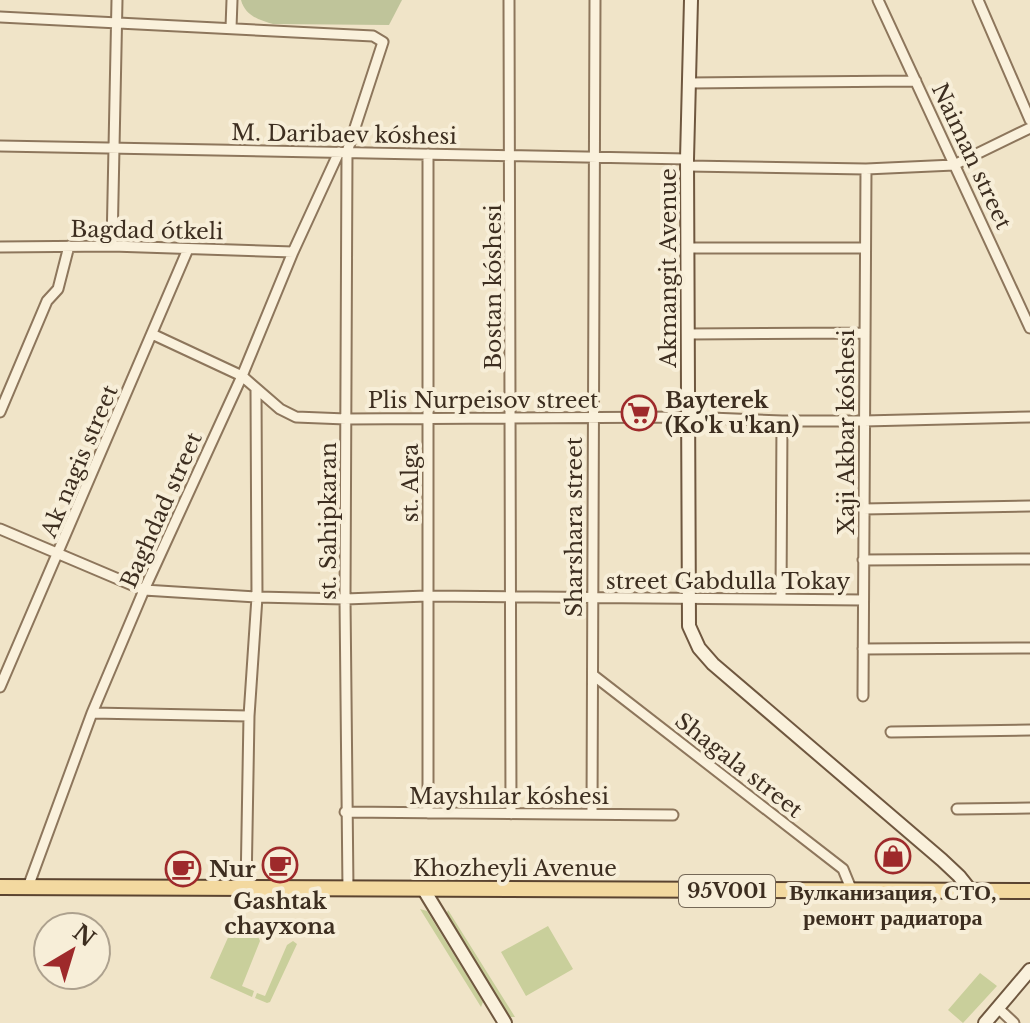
<svg xmlns="http://www.w3.org/2000/svg" width="1030" height="1023" viewBox="0 0 1030 1023" font-family="'Libre Baskerville',serif">
	<style>
		.green { fill: #c9cf9b }
		.cemetery { fill: #bfc49a }
		.lines { fill: none; stroke-linecap: round; stroke-linejoin: round }
		.street-casing { stroke: #8d765c; stroke-width: 13 }
		.secondary-casing { stroke: #6f573f; stroke-width: 16 }
		.primary-casing { stroke: #5b4430; stroke-width: 18 }
		.street { stroke: #faf1dc; stroke-width: 9 }
		.secondary { stroke: #faf1dc; stroke-width: 12 }
		.primary { stroke: #f3d9a0; stroke-width: 14 }
		.labels { text-anchor: middle; stroke-width: 8; stroke-linejoin: round; paint-order: stroke }
		.shield { fill: #f7eed8; stroke: #756857; stroke-width: 2 }
		.shield-label { font-size: 20px; font-weight: bold; fill: #3d2e20 }
		.street-label { font-size: 22px; fill: #3d2e20; stroke: #f7eed8 }
		.poi-label { font-size: 22px; font-weight: bold; fill: #3d2e20; stroke: #f7eed8; text-anchor: start }
	</style>
	<rect width="100%" height="100%" fill="#f0e4c8"/>
	<!-- green -->
	<path class="green" d="M420,909l7,2 56,91 -2,5z
		M448,910l67,107h-7l-62,-102z
		M548,926l25,43 -47,27 -25,-44z
		M230,933l28,3 2,5 -18,45 12,5 -2,6 -42,-19z
		M293,941l4,3 -27,58 -3,1 -12,-5 2,-5 8,3 22,-51z
		M980,973l17,13 -34,37 -15,-13z"/>
	<!-- cemetery -->
	<path class="cemetery" d="M241,0h161l-13,25 -116,-1c-15,-4 -28,-9 -32,-24z"/>
	<g class="lines">
		<!-- street casing -->
		<g class="street-casing">
			<path id="street" d="M509,0l2,814
				M878,0l152,328
				M978,0l52,120
				M0,17l373,19 10,6 -36,110 -2,447 3,291
				M231,28l1,-28
				M689,83l227,-2
				M0,146l687,13
				M687,166l179,3 88,-4 76,-37
				M112,246l5,-246
				M0,247l112,-1 181,6
				M687,248h177
				M152,334l90,42 38,33 16,8 50,2 342,-2 94,4h82l166,-4
				M688,334l176,-1
				M0,412l47,-111 11,-12 11,-43
				M863,509l167,-3
				M0,529l144,61 113,7 88,2 82,-3 436,4
				M863,560l167,-1
				M781,599l1,-178
				M863,649l167,-1
				M593,675l250,194 9,22
				M0,687l188,-438
				M863,696l3,-527
				M92,713l157,3
				M891,732l139,-2
				M957,809l73,-1
				M345,812l328,3
				M428,813v-659
				M592,814l3,-814
				M28,887l64,-174 52,-123 98,-214 51,-124 46,-100
				M246,889l3,-173 8,-119 -1,-207
				M998,1008l16,15"/>
		</g>
		<!-- secondary casing -->
		<g class="secondary-casing">
			<path id="secondary" d="M691,0l-4,159 2,467 10,22 14,16 229,196 17,16 12,15
				M424,890l81,133
				M985,1023l45,-53"/>
		</g>
		<!-- primary casing -->
		<g class="primary-casing">
			<path id="primary" d="M0,887l1030,4"/>
		</g>
		<!-- street -->
		<use href="#street" class="street"/>
		<!-- secondary -->
		<use href="#secondary" class="secondary"/>
		<!-- primary -->
		<use href="#primary" class="primary"/>
	</g>
	<!-- icons -->
	<defs>
		<g id="supermarket-ring" transform="scale(1.8)"><circle r="9.5" fill="#f7eed8" stroke="#9e2a2b" stroke-width="1.5"/><path d="M-6-5.5h2.5l.6 2H6L4.5 2H-2.5L-4.4-4H-6ZM-1.5 3.2a1.3 1.3 0 1 0 .1 0ZM3 3.2a1.3 1.3 0 1 0 .1 0Z" fill="#9e2a2b"/></g>
		<g id="shop-ring" transform="scale(1.8)"><circle r="9.5" fill="#f7eed8" stroke="#9e2a2b" stroke-width="1.5"/><path d="M-5-2.5h2.3a2.7 3.5 0 0 1 5.4 0H5L5.5 6h-11ZM-1.5-2.5h3a1.5 2.3 0 0 0-3 0Z" fill="#9e2a2b"/></g>
		<g id="cafe-ring" transform="scale(1.8)"><circle r="9.5" fill="#f7eed8" stroke="#9e2a2b" stroke-width="1.5"/><path d="M-5.5-4.5H6V0H3Q3 3.5 0 3.5H-2.5Q-5.5 3.5-5.5 0ZM3-3.2v2h1.7v-2ZM-6 4.5H4V6H-6Z" fill="#9e2a2b"/></g>
	</defs>
	<g fill-rule="evenodd">
		<use href="#supermarket-ring" x="639" y="413"/>
		<use href="#shop-ring" x="893" y="856"/>
		<use href="#cafe-ring" x="280" y="865"/>
		<use href="#cafe-ring" x="183" y="869"/>
	</g>
	<g class="labels">
		<!-- shield labels -->
		<rect class="shield" x="679" y="875" width="96" height="32" rx="6"/>
		<g class="shield-label">
			<text x="727" y="898">95V001</text>
		</g>
		<!-- street labels -->
		<g class="street-label">
			<text transform="translate(344 134) rotate(1)" y="8">M. Daribaev kóshesi</text>
			<text transform="translate(972 156) rotate(65)" y="8">Naiman street</text>
			<text transform="translate(147 230) rotate(1)" y="8">Bagdad ótkeli</text>
			<text transform="translate(668 268) rotate(-90)" y="8">Akmangit Avenue</text>
			<text transform="translate(493 287) rotate(-90)" y="8">Bostan kóshesi</text>
			<text x="483" y="408">Plis Nurpeisov street</text>
			<text transform="translate(846 432) rotate(-90)" y="8">Xaji Akbar kóshesi</text>
			<text transform="translate(79 461) rotate(-67)" y="8">Ak nagis street</text>
			<text transform="translate(410 483) rotate(-90)" y="8">st. Alga</text>
			<text transform="translate(161 510) rotate(-66)" y="8">Baghdad street</text>
			<text transform="translate(328 521) rotate(-90)" y="8">st. Sahipkaran</text>
			<text transform="translate(574 527) rotate(-90)" y="8">Sharshara street</text>
			<text x="728" y="589">street Gabdulla Tokay</text>
			<text transform="translate(739 765) rotate(38)" y="8">Shagala street</text>
			<text x="509" y="804">Mayshılar kóshesi</text>
			<text x="515" y="876">Khozheyli Avenue</text>
		</g>
		<!-- poi labels -->
		<g class="poi-label">
			<text x="665" y="408">Bayterek<tspan x="665" dy="25">(Ko'k u'kan)</tspan></text>
			<text x="209" y="877">Nur</text>
			<text x="893" y="900" text-anchor="middle">Вулканизация, СТО,<tspan x="893" dy="25">ремонт радиатора</tspan></text>
			<text x="280" y="909" text-anchor="middle">Gashtak<tspan x="280" dy="25">chayxona</tspan></text>
		</g>
	</g>
	<!-- north arrow -->
	<g transform="translate(72 951) rotate(38)"><circle r="38" fill="#f7eed8" stroke="#ada18e" stroke-width="2"/>
	<path d="M0-6L14 30L0 20L-14 30Z" fill="#9e2a2b"/>
	<text y="-12" font-size="22" font-weight="bold" text-anchor="middle" fill="#3d2e20">N</text>
	</g>
</svg>
